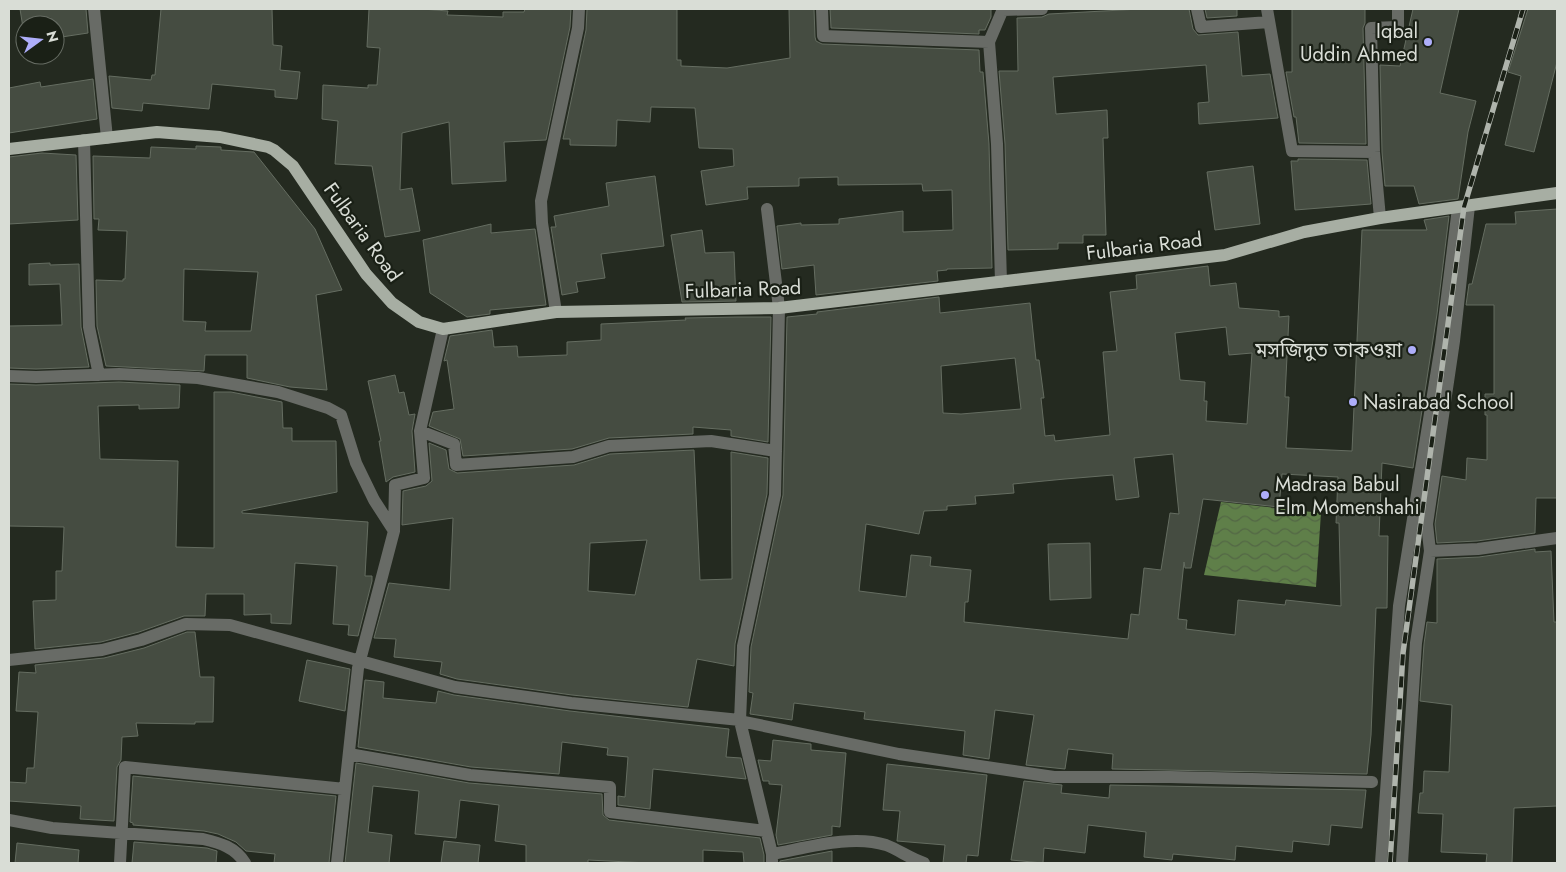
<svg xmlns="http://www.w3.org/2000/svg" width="1566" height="872" viewBox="0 0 1566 872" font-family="Jost,'Noto Sans Bengali',sans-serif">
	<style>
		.water { fill: url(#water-waves) }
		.building { fill: #454c41; stroke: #656d61; fill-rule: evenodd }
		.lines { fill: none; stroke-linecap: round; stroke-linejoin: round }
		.minor { stroke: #686b66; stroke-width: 12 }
		.major { stroke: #a7aea3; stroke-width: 12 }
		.rail-casing { stroke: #afb4ac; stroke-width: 5.5 }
		.rail { stroke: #1a2016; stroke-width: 4; stroke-dasharray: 11; stroke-linecap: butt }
		.poi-dot { fill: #aeaefa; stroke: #1a2016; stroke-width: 2 }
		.labels { text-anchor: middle; stroke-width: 4.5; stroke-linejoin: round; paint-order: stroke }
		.poi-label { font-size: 20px; fill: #d9ddd6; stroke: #1a2016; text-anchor: end }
		.street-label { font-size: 20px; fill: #d9ddd6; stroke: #1a2016 }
	</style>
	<defs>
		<pattern id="water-waves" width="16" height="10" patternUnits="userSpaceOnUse" patternTransform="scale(1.25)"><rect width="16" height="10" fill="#5f7f49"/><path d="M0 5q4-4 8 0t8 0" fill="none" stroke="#536745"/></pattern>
	</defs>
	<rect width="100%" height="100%" fill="#242a20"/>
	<!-- water -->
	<path class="water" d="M1221,502l100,11 -5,74 -112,-12z"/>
	<!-- building -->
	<path class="building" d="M20,9h66l2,24 -33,5v-13h-30v15z
		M161,9h111l1,36 9,1 -2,24 20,2 -3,27 -22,-2v-7l-63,-6 -3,25 -66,-6 -1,8 -30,-3 -3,-32 42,4 1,-5h3z
		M369,9h53l26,2 -1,4 56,2v-5h21l1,-3h46l-1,18 -24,113 -42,2 2,39 -54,3 -3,-62 -47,11 -2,57 12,-2 8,43 -35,6 -13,-71 -37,-2 3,-43 -16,-2 1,-34 45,3v-3h9l3,-37 -13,-1z
		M587,9h90v51h4v6l46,2 63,-10 -1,-49h25l1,28 1,4 6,3 157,6 1,22h3l6,72 3,124 -45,1v1l-10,1 1,10 -122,14 -2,-30 -32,4 -5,-43 24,-3v2l38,-1v-5l64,-8v21l50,-2 -1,-40 -29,1 -1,-7 -84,1v-8l-39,1v8l-52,1 1,12 -42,6 -5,-34 33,-5 -1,-17 -34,-1 -4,-40 -44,-1 -1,15 -33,-2 -1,26 -46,-1v-6h-7l23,-109z
		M830,9h161v8l-6,13h-6v4l-148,-6z
		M1140,9h49l4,20 5,6 40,-3 4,44 28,-2 8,44 -79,6 -1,-21 11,-1 -3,-37 -153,12 3,37 51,-4 1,28h-5l3,97h-23v8h-25v6l-50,1 -3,-106 -6,-73h19l-1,-53 25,-1 7,-3z
		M1205,9h32v7l-30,2z
		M1292,9h73v14l-2,5 3,116 -67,-1 -3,-26h-2l-8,-45h6z
		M1413,9h46l-19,84 36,8 -8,31 -10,67 -39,5 -5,-18h-29l-3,-34 -2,-87 20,1z
		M1528,9h29v53l-23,90 -29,-7 16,-69 -13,-4z
		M93,79l4,40 -88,14v-45l31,-6 1,5z
		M196,146l25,1v3l33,2 61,77 27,61 -26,5 11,95 -37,-3 -43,-9v-23h-42l-1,16 -98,-5 -9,-40 -1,-46 27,1v-2h2l2,-48 -29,-1 1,-11h-5l-1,-63 57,2 1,-11 45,2zM184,269l74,3 -7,59h-46l1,-9 -23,-1z
		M42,153l34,2 2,65 -69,4v-67z
		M1298,159l69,1 4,44 -76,6 -4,-49h7z
		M1253,166l7,58 -45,6 -8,-58z
		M655,176l9,70 -63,8 4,24 -29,4 2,10 -16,3 -11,-68h5l-2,-11 55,-10 -3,-23z
		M1557,209v289h-21l-1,35 -58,8 -40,2 -2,-19 7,-48 24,4 1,-22 20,2v-45h-2v-21h9v-89h-28l3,-21h3l14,-60h30l-1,-12z
		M1449,216l-12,98 -24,154 -31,-5 -3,73h9l-1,72h-11l-5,127 -4,39 -255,-5 1,-15 -45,-5 -3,20 -39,-4 8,-50 -39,-5 -6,49 -26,-4 2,-24 -101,-12 1,-7 -71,-9 -2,17 -42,-6 3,-21 -4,-1 2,-45 32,-152 4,-178 30,-3v-2l122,-15 1,16 90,-10 6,57h3l5,38h-3l4,38 9,-1 1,6 55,-6 -7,-83 14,-1 -7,-59 27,-3 -1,-14 72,-9 2,20 26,-3 3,25 40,3v6l10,-1 -4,81h4l-3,51 66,3 10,-221h65l-3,-10zM1226,327l3,28 23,-2 -5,71 -41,-3 1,-20h-3l1,-19 -25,-2 -5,-47zM1015,358l6,51 -60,5 -18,-1 -2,-47zM1173,454l6,60 -9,-1 -9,57 -17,-2 -5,47 -8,-1 -3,25 -164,-17 1,-20h3l3,-32 -41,-4 1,-9 -20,-2 -5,42 -47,-6 7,-67 53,10 5,-23 23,-1v-4l29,-2 -1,-8 39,-3 -1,-9 52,-5 48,-4 3,25 23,-3 -5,-39zM1282,474l56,3 -2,46h3l2,83 -55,-6 -1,5 -47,-5 -3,35 -49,-6 1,-9 -9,-1 6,-57 1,6h6l12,-69 76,8z
		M491,224v9l44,-4 11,76 -56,5v4l-23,3 -37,-24 -7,-53z
		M702,230l3,23 29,-1 2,49 -54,1 -11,-67z
		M50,263v2l29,-1 2,63 8,40 -53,2 -27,-1v-42l53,-1 -2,-41 -31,1v-21z
		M737,317h34l-3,125 -37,-6v-6l-38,-3v7l-84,4 -37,11 -109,7 -3,-17 -31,-13 4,-14 21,-3 -7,-49 -3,1 6,-25 42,-6 2,17 23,-1 1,11 49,-2v-13l34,-2v-16l85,-4 -1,-2z
		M395,375l4,18 5,-1 5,23 6,-1 -3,17 3,41 -22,5 -7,5 -7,-41h2l-13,-60z
		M119,382l61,3 -1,23 -40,1v-4l-41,1 2,53 78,2 -2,86 38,1v-156h17l51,10 1,26h9v13h44l1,51 -95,19v2l126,9 -3,54h7v5l-14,55 -10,-1 1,-10 -16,-1 4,-58 -42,-3 -4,61 -20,-1v-9l-27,1v-21h-38l-1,22h-21l-45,16 -38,10 -66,7 -2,-48 23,-1v-29h6l2,-44 -55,-1v-142l27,1z
		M429,443l17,7 3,19 8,4 117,-8 36,-11 84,-4 6,130 32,-1 -1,-127 37,6 -1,36 -32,150 -1,22 -37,-7 -9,48 -116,-12 -115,-16 -17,-5 2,-12 -48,-5 2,-18 -22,-1 15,-55 61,7 3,-72 -51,7 1,-34 23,-5 6,-5zM647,540l-12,55 -47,-4 2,-48z
		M1090,543l1,55 -41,2 -2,-56z
		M1535,549v3l16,-1 3,71h3v184l-43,2 -2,55h-26l1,-9 -46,-2 2,-38 -25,-1 2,-20h3l1,-22 25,1 3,-67 -32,-4 4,-57 3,-22 10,1v-64l42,-2z
		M187,632h8l5,45h14l-1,45h-18v2l-59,-1 2,13 -16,1 -1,23 -4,7 -3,54 -34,-2 1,-13 -72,-5v-19l17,1 1,-15h7l4,-56 -22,-1 3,-39 17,1 -1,-8 69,-7 40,-10z
		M307,660l43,9 -5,42 -46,-10z
		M365,680l19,2 -1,16 53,5 2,-12 16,4 116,16 159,18 -3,28 15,1 5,21 -93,-10 -3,40 -32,-4v-9l7,1 3,-40 -21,-2 1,-7 -46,-6 -3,32 -88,-7 -113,-20z
		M773,740l38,4v6l35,3 -6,74 -8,-1v9l-54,10 -2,-10 6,-50 -13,-1v-3h-6l-5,-21 13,1z
		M356,763l113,20 133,11 1,21 6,5 151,18 4,17v8h-20l-1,-11 -40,-2v13h-54l-61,-3v3h-62v-18l-31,-4 4,-36 -39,-5 -4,38 -41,-4 4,-43 -46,-5 -5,46 24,3 -3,28h-44z
		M887,764l100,11 -9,81 -11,-1 -1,8h-23l2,-18 -48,-4 3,-30 -17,-1z
		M133,776l203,20 -7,67h-55l1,-9 -29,-3 -10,-9 -18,-8 -14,-3 -71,-6v-2l-3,-1z
		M1024,781l38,4 -1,8 48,5 1,-13 256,5 -4,38 -31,-3 -2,20 -36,-4 -1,11 -56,-6 -1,14 -62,-6 -1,6 -28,-3 2,-25 -58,-7 -3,28 -41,-5 -1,15 -32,-3z
		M444,841l36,4 -2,18h-37z
		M134,842l73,6 10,3 -1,12h-84z
		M17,843l62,7 -1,13h-63z
		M832,851v12h-52v-2z"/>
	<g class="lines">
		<!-- minor -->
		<path class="minor" d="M94,9l13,129
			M822,9l1,27 166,6 14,-33
			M1197,9l4,18 68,-5
			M1267,9l25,142 82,1
			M1003,10l39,-1
			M989,42l8,102 4,138
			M84,140l5,187 10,48
			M767,209l12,99 -4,187 -32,151 -3,75 32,133v9
			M1380,218l-6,-66 -3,-124 27,-1v-18
			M556,312l-14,-89 -1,-22 37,-173 1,-19
			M9,376l27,1 83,-3 79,4 80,14 50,16 13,7 15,48 18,37 20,31
			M420,431l34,13 2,21 117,-8 36,-11 102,-5 65,10
			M1430,551l48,-2 79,-11
			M9,660l93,-10 39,-10 45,-16 44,1 225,62 116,16 169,17
			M740,721l159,33 155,23h116l202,5
			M349,754l121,21 140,12v25l156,19
			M9,820l43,8 151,11c17,4 32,8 42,24
			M772,854c34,-6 80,-20 114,-9 13,5 25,14 38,18
			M120,863l5,-96 220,22
			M337,863l21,-195 36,-137 1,-46 29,-7 -4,-47 23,-102
			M1381,863l18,-257 42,-261 17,-137
			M1402,863l14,-220 14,-92 -3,-27 27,-183 15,-135"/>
		<!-- major -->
		<path class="major" d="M9,149l148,-17 63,5 48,10 6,3 19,16 73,108 26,29 27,19 24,7 113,-17 223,-4 446,-53 79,-23 76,-14 177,-25"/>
		<!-- rail casing -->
		<g class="rail-casing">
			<path id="rail" d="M1390,863l13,-210 61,-446 59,-198"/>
		</g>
		<!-- rail -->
		<use href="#rail" class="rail"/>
	</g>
	<!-- markers -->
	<g class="poi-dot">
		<circle cx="1428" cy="42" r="5"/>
		<circle cx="1412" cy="350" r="5"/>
		<circle cx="1353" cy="402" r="5"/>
		<circle cx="1265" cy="495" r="5"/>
	</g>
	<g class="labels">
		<!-- poi labels -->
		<g class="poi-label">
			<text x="1418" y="38">Iqbal<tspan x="1418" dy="23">Uddin Ahmed</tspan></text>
			<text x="1402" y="357">মসজিদুত তাকওয়া</text>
			<text x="1363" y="409" text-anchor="start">Nasirabad School</text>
			<text x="1275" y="491" text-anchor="start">Madrasa Babul<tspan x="1275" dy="23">Elm Momenshahi</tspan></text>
		</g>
		<!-- street labels -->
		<g class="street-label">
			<text transform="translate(363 232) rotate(54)" y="7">Fulbaria Road</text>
			<text transform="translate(1144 246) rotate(-7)" y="7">Fulbaria Road</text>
			<text transform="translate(743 289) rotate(-2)" y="7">Fulbaria Road</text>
		</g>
	</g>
	<!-- border -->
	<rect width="1566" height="872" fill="none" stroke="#d9ddd6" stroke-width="20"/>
	<!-- north arrow -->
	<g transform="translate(40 40) rotate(75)"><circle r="24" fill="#1a2016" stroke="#666c63"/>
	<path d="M0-4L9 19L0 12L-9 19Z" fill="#aeaefa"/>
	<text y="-8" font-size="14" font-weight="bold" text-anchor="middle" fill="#d9ddd6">N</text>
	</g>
</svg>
